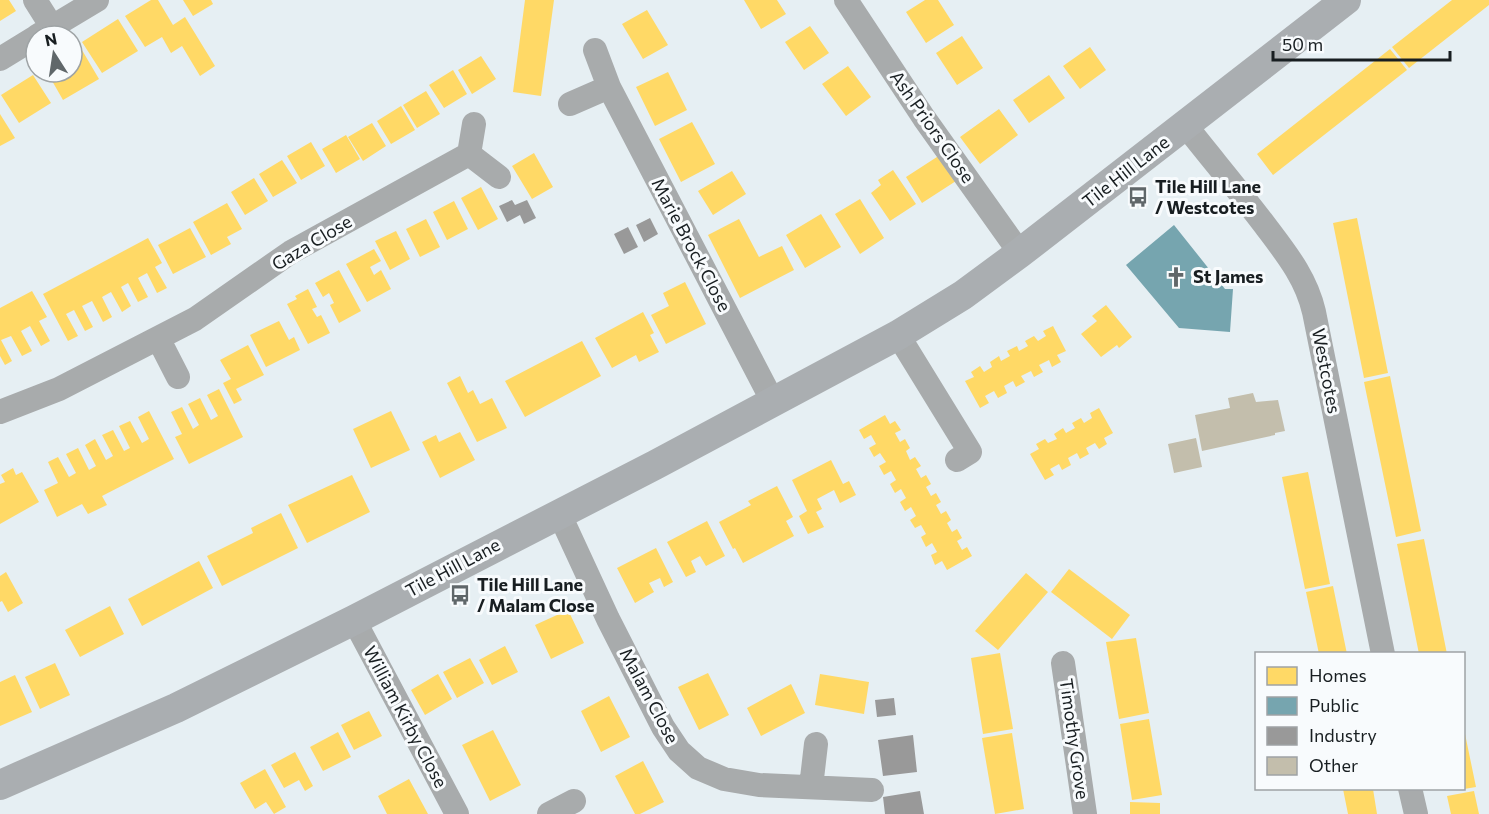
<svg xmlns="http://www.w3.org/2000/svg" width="1489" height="814" viewBox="0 0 1489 814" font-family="Commissioner,sans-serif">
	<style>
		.homes { fill: #ffd966 }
		.public { fill: #76a5af }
		.industry { fill: #999 }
		.building { fill: #c3beac }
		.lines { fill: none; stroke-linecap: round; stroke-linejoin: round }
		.minor { stroke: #a8abac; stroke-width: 24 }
		.major { stroke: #aaaeb1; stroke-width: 30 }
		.labels { text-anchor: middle; stroke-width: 6; stroke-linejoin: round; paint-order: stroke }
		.street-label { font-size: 18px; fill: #181e21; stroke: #f8fbfd }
		.poi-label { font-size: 18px; font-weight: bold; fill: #181e21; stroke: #f8fbfd; text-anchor: start }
	</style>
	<rect width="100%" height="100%" fill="#e6eff3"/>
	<!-- homes -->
	<path class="homes" d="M0,0h9l7,11 -16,10z
		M151,0h7l15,25 12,-8 30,49 -15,10 -18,-30 -11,7 -9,-16 -17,10 -20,-31z
		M183,0h28l2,4 -20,12z
		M525,0h29l-13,96 -28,-4z
		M744,0h33l9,14 -25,15z
		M925,0h13l16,25 -28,18 -20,-31z
		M1452,0h37v5l-80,63 -17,-21z
		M647,10l21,35 -25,14 -21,-35z
		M118,19l20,32 -36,22 -20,-31z
		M810,26l19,27 -25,17 -19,-28z
		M962,36l21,32 -26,17 -21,-32z
		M79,45l20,34 -36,21 -16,-28h25v-23z
		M1090,47l16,23 -26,19 -17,-23z
		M1390,49l17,21 -134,105 -16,-21z
		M481,56l15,23 -24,15 -14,-24z
		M848,66l23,31 -25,19 -24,-32z
		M453,70l14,24 -23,14 -15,-23z
		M668,72l19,38 -32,16 -19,-39z
		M33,75l18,28 -32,20 -18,-28z
		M1049,75l16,23 -36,25 -16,-23z
		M426,91l14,23 -23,14 -14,-23z
		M401,106l14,24 -24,14 -14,-23z
		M999,109l19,26 -38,29 -20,-27z
		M0,114l15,24 -15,8z
		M692,122l23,42 -34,18 -22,-43z
		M372,123l14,23 -23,15 -15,-24z
		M346,135l14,24 -24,14 -14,-24z
		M311,142l14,24 -24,14 -14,-24z
		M534,153l19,34 -21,12 -20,-33z
		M940,155l16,26 -34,22 -16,-26z
		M282,160l15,23 -24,14 -14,-23z
		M893,170l23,34 -26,17 -19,-28 10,-8 -3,-5z
		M732,171l14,23 -33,21 -15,-24z
		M254,178l14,23 -23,14 -14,-23z
		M481,187l17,32 -20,11 -17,-32z
		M860,199l24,39 -24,16 -25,-40z
		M454,201l14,28 -21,11 -14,-28z
		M227,203l15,26 -15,8 4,7 -20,11 -18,-33z
		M821,214l20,33 -36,21 -19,-33z
		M1357,218l31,155 -24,5 -31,-155z
		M426,219l14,28 -20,10 -14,-28z
		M739,219l20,38 23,-11 12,24 -54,28 -32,-63z
		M190,228l16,29 -33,17 -15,-29z
		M396,231l14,28 -20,11 -15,-29z
		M148,238l14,25 -7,4 12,21 -10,5 -10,-20 -9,5 10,19 -10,5 -10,-19 -7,4 10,19 -9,6 -11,-20 -9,5 10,20 -9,5 -11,-21 -10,5 11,21 -8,4 -11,-21 -8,4 12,22 -10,5 -25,-47z
		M374,249l7,12 -11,6 4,8 7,-5 10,19 -24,13 -21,-38z
		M339,270l22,41 -22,12 -9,-18 4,-2 -5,-10 -6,4 -8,-14z
		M685,282l21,42 -40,20 -15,-29 18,-9 -6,-13z
		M308,289l9,18 -5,2 5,8 4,-2 9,18 -22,11 -21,-40 10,-5 -2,-3z
		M32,291l15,26 -8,4 11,20 -9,5 -11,-20 -9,5 11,20 -10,5 -11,-20 -10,4 11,21 -7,4 -5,-9v-48z
		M1106,305l26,32 -13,11 -2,-3 -16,12 -20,-23 16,-13 -5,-5z
		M643,312l11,21 -4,2 9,17 -20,10 -3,-7 -24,13 -17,-30z
		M279,321l10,19 5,-3 6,13 -34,17 -16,-32z
		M1053,326l13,25 -9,4 4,7 -9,5 -3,-7 -10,5 4,7 -9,5 -3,-6 -10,5 4,6 -9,5 -3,-6 -9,5 3,7 -9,5 -4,-7 -9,5 4,7 -9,5 -15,-27 9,-4 -3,-5 9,-6 4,6 8,-5 -2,-5 9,-6 2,5 9,-5 -3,-5 10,-5 2,5 9,-5 -3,-5 9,-5 4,5 8,-5 -3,-5z
		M582,341l19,35 -76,41 -20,-36z
		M248,345l16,30 -28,14 6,11 -8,4 -11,-21 8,-4 -11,-19z
		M460,376l8,17 5,-3 7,14 12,-6 15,30 -30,14 -30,-59z
		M1390,376l31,155 -25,6 -32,-155z
		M219,389l24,48 -54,27 -14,-27 7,-3 -11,-22 11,-5 11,22 6,-4 -11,-21 12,-6 11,22 7,-4 -11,-21z
		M1099,408l14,25 -9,5 3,6 -8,5 -4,-6 -9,5 3,6 -9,5 -3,-6 -9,5 3,7 -9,5 -3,-6 -9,5 4,6 -9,5 -15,-26 9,-5 -3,-5 9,-5 3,4 9,-4 -3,-5 9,-6 3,5 9,-5 -3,-5 9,-5 3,5 8,-5 -2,-5z
		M149,411l25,48 -72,37 5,9 -19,9 -6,-10 -25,13 -13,-27 14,-7 -10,-21 10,-5 11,20 7,-4 -10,-19 12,-6 11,22 7,-4 -11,-21 10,-6 11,21 7,-4 -11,-21 11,-5 11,21 6,-3 -11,-22 11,-5 12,22 7,-4 -11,-22z
		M391,411l19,39 -39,18 -18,-39z
		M885,415l5,9 5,-3 6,9 -6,3 5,9 5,-3 5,9 -4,3 4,9 5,-3 6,9 -5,3 5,9 5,-3 5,9 -5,3 5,9 5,-3 5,9 -5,3 5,9 5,-3 5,9 -4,3 5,9 5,-3 5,9 -5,3 5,9 5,-3 5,9 -25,14 -5,-9 -7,4 -4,-10 6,-3 -5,-9 -6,4 -5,-10 5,-3 -5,-9 -6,3 -5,-8 6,-4 -5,-9 -6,4 -5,-9 6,-4 -5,-9 -6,4 -5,-9 6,-4 -5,-9 -7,4 -5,-9 7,-4 -6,-9 -6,4 -5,-9 7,-4 -5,-9 -7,4 -5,-9z
		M460,432l15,28 -35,18 -18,-36 14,-7 3,7z
		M831,460l12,24 6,-3 7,14 -16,8 -6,-13 -17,9 5,10 -6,3 8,15 -16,7 -9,-18 8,-5 -15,-31z
		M13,468l3,7 6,-3 17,30 -39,22v-40l5,-2 -4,-7z
		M1308,472l22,112 -25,5 -23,-112z
		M352,475l18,37 -63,31 -19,-38z
		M777,486l16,31 -7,4 8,15 -51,27 -8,-15 -2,1 -14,-27 32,-17 -3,-4z
		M281,513l17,35 -76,38 -15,-30 46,-23 -2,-5z
		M707,521l18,35 -19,10 -6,-10 -9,5 5,11 -10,5 -19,-35z
		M1424,539l23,115h-28l-22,-110z
		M656,548l17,34 -9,5 -4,-9 -11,5 5,9 -19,11 -18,-35z
		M199,561l14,27 -71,38 -14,-27z
		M1069,569l61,46 -18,24 -61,-47z
		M6,572l17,31 -15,9 -6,-11 -2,1v-26z
		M1026,573l22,19 -50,58 -23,-19z
		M1333,586l14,68h-28l-13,-62z
		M110,606l14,28 -44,23 -15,-27z
		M568,610l16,33 -33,16 -16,-34z
		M1136,638l13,75 -30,6 -13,-77z
		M505,646l13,26 -26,13 -13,-25z
		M1000,653l13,76 -30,5 -12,-76z
		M470,658l14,25 -27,15 -14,-26z
		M55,663l15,32 -30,14 -15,-32z
		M708,673l21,42 -30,15 -21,-43z
		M438,674l14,25 -27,16 -14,-25z
		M820,674l49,8 -5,32 -49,-9z
		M15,675l17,37 -32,14v-44z
		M791,684l14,29 -44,23 -14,-28z
		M609,696l21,41 -29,15 -20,-41z
		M369,711l13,25 -28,14 -13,-25z
		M1149,719l13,76 -30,5 -12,-76z
		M1464,729l12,58 -12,2z
		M493,730l28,55 -31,16 -28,-56z
		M338,732l13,25 -28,14 -13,-24z
		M1012,733l12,76 -29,5 -13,-76z
		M295,752l18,34 -8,5 -6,-11 -15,8 -13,-23z
		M643,761l21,41 -24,12h-5l-20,-38z
		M265,769l21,38 -12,7 -8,-12 -11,7 -15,-26z
		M409,779l19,35h-41l-9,-18z
		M1343,789h30l4,25h-29z
		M1474,791l5,23h-28l-4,-18z
		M1130,802l30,1v11h-30z"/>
	<!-- public -->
	<path class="public" d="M1174,225l51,64h8l-3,43 -51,-4 -53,-63z"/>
	<!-- industry -->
	<path class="industry" d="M512,200l3,5 12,-5 9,18 -12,6 -4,-9 -13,7 -8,-16z
		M650,218l8,16 -14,8 -8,-17z
		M628,227l10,20 -14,7 -10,-20z
		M894,698l2,17 -19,2 -2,-17z
		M913,735l4,37 -34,4 -5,-36z
		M920,791l4,23h-39l-2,-17z"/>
	<!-- building -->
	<path class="building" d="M1253,393l3,9 22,-2 7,31 -10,2v2l-73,16 -7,-36 35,-7 -2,-10z
		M1196,438l6,29 -28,6 -6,-29z"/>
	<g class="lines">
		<!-- minor -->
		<path class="minor" d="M35,0l17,27
			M846,0l78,118 96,135
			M37,36l60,-36
			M595,50l14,37 164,315
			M0,59l36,-22
			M570,104l39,-17
			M474,124l-5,30 30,23
			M1186,126c26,33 53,65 78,98 21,28 42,53 50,88l69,342
			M898,335l72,117 -13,8
			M158,338l20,39
			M0,412l59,-23 136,-70 96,-67 178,-98
			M559,513l49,106 55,108 16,24 19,17 26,11 35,6 113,5
			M354,620l103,194
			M1063,663l22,151
			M811,787l5,-43
			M1410,788l6,26
			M549,814l25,-13"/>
		<!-- major -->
		<path class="major" d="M0,785l176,-77 178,-88 301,-155 243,-130 65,-40 57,-42 326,-253"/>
	</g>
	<!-- icons -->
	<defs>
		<g id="bus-bare" transform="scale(1.62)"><path d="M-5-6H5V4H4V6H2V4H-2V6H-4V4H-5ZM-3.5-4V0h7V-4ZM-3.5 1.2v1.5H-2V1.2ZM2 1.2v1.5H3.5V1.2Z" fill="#60676a" stroke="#f8fbfd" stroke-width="2.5" paint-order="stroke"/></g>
		<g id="church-bare" transform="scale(1.62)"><path d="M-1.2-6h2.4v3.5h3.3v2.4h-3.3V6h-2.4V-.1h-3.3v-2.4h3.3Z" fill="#60676a" stroke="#f8fbfd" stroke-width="2.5" paint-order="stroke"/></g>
	</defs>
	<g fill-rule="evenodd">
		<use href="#bus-bare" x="1138" y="197"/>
		<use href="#church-bare" x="1176" y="277"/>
		<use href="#bus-bare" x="460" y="595"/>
	</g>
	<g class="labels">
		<!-- street labels -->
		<g class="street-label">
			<text transform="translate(932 127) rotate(55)" y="6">Ash Priors Close</text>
			<text transform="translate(1126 172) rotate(-38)" y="6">Tile Hill Lane</text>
			<text transform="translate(312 243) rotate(-31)" y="6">Gaza Close</text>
			<text transform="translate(691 245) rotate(62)" y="6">Marie Brock Close</text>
			<text transform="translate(1326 371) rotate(79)" y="6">Westcotes</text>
			<text transform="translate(453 568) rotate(-28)" y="6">Tile Hill Lane</text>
			<text transform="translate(649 696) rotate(62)" y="6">Malam Close</text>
			<text transform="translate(405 717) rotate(62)" y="6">William Kirby Close</text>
			<text transform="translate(1074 739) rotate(82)" y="6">Timothy Grove</text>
		</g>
		<!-- poi labels -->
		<g class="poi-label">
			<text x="1155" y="193">Tile Hill Lane<tspan x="1155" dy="21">/ Westcotes</tspan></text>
			<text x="1193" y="283">St James</text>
			<text x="477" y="591">Tile Hill Lane<tspan x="477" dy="21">/ Malam Close</tspan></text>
		</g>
	</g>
	<!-- legend -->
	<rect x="1255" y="652" width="210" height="138" fill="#f8fbfd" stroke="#9ea3a5" stroke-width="1.5"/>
	<rect x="1267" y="667" width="30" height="18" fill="#ffd966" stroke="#9ea3a5" stroke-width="1.5"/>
	<text x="1309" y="682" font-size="18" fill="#181e21">Homes</text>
	<rect x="1267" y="697" width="30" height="18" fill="#76a5af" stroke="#9ea3a5" stroke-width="1.5"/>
	<text x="1309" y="712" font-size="18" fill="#181e21">Public</text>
	<rect x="1267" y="727" width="30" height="18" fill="#999999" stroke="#9ea3a5" stroke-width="1.5"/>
	<text x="1309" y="742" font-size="18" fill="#181e21">Industry</text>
	<rect x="1267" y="757" width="30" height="18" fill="#c3beac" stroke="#9ea3a5" stroke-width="1.5"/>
	<text x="1309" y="772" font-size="18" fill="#181e21">Other</text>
	<!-- north arrow -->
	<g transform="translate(54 54) rotate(348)"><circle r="28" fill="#f8fbfd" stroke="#9ea3a5" stroke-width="1.5"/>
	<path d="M0-4.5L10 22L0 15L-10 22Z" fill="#60676a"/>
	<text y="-9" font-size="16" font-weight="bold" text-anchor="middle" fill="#181e21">N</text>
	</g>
	<!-- scale -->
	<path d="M1273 51v9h177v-9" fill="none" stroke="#181e21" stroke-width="3"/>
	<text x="1282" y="51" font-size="18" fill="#181e21" stroke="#f8fbfd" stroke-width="4.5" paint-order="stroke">50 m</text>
</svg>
